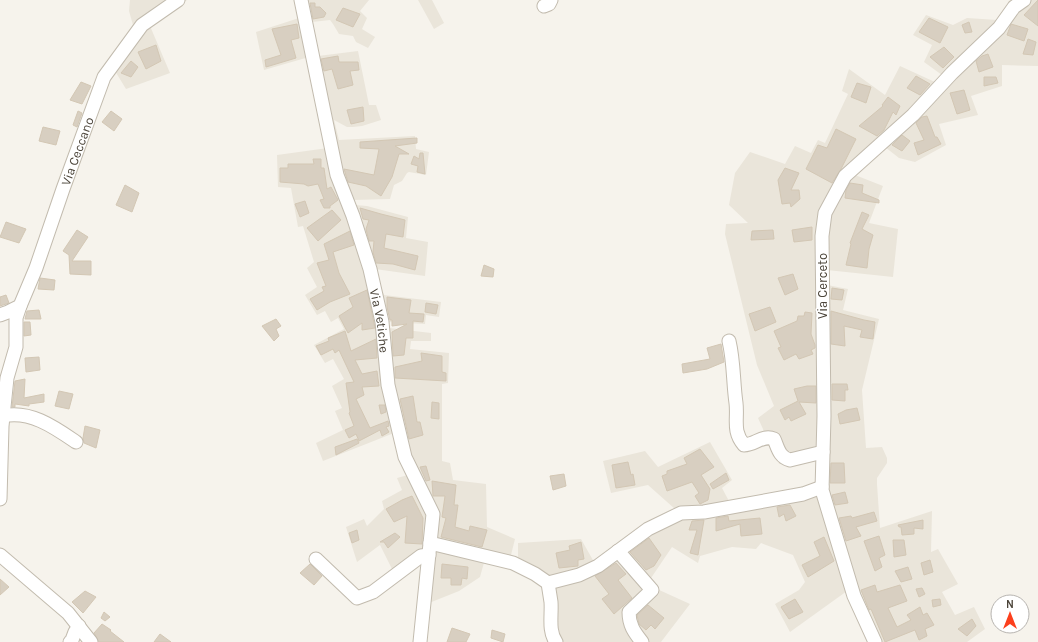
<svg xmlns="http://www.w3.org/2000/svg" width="1038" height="642" viewBox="0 0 1038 642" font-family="Karla,sans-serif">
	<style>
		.residential { fill: #eae5da }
		.building { fill: #d8cfc1; stroke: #d3c7b4 }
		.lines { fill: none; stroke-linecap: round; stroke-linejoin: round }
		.minor-casing { stroke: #c2bbae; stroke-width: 15 }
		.minor { stroke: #fff; stroke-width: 13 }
		.labels { text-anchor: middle; stroke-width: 3; stroke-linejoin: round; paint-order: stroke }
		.street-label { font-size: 13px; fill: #4b4439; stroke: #fff }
	</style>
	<rect width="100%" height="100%" fill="#f6f3ec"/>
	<!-- residential -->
	<path class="residential" d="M130,0h57l-37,26 20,47 -44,16 -11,-18 -13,3 31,-49 -4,-14z
		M297,0h72l-9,11 7,7 -5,11 13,8 -7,11 -12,-6 -3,-6 -14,-2 -6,-10 -3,-4 -18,2 6,34 40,-5 11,54h7l5,15 -19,6 -9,1h-6l-13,-7 5,20 76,-4 1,13 13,3 -3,23 -17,-3 -2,1 -5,8 -8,4 -4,14 -37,1 2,5 12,1 41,11 -2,21 22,4 -3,34 -50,-7 9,26 57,7 -2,15 -13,-2 -1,9 -37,-2 1,6 42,5v8h-20l-1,8 39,4 -1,30 -6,1v77l8,2 3,17 33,4 1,43 28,12 -6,24 -24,-4 -5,18 -21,14 -30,12 -5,-43 -28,17 -16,-32 -23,17 -11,-35 18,-8 3,7 17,-17 -2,-8 20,-11 -5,-12 11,-3 -14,-42 -71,28 -7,-18 27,-13 -8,-19 7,-3 -10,-22 12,-7 -11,-20 -8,4 -11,-18 30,-16 -6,-11 -7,4 -6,-11 -8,4 -12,-20 12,-8 -10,-19 7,-6 -11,-36 -5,1 -7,-39 -13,-1 -1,-32 51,-7 -19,-91 -45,13 -8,-38 43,-14z
		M418,0h14l12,23 -10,6z
		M1015,0h23v66l-36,-1v21l-31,10 7,19 -39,9 7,21 -31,17 -16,-4 -14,-11 -30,28 28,11 -14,37 29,6 -5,48 -66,-7v15l21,4 -5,21 36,9 -17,71 4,58 16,-1 5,11v5l-10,15v6l3,44 52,-17 -1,41 7,-3 20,35 -16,8 13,23 19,-8 11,22 -18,13h-95l-25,-51 -57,41 -15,-28 24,-14 6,-8 -12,-27 -32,-12 -5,6 -24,-2 -32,9 -2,7 -26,-16 -23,34 8,8 33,15 -29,38h-107l-9,-58 -25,-15 -2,-11v-15l63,-4 13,23 29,-19v-3l8,-6 3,1 41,-26 -27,-24 -37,8 -8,-32 42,-10 13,16 52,-25 22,38 -10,8 8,15 52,-9 34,-10 2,-28 -39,8 -6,-24 -6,-2 -9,-20 16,-12 -17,-41 -32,-131 1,-10 22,-1 -19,-18 6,-32 15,-21 35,12 10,-18 16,7 7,-13 7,3 23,-49 -6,-3 7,-22 36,26 15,-29 37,17 5,-8 -18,-13 8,-17 -19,-10 13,-20 27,10 14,-7 30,2z"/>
	<!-- building -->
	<path class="building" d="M1038,0v26l-14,-11z
		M310,3h5v4h5l6,6 -2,4 -11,2z
		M343,8l17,6 -7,13 -17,-7z
		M929,18l19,9 -8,16 -21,-11z
		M969,22l3,10 -7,1 -3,-8z
		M297,24l2,14 -8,2 5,18 -30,9 -1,-7 16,-5 -9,-26z
		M1011,24l17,5 -4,12 -17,-6z
		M1028,39l8,3 -3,13 -10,-1z
		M156,45l5,16 -15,8 -8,-17z
		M944,47l10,10 -11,11 -13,-11z
		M988,54l5,13 -14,5 -3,-11 6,-5z
		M338,56l1,6h19l1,8 -9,1 3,14 -15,4 -6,-20 -8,2 -3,-12z
		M131,61l7,6 -7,10 -10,-4z
		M916,76l14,8 -10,11 -13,-7z
		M984,77h12l2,6 -14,3z
		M81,82l10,4 -9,18 -12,-4z
		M857,83l14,4 -5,16 -15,-6z
		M964,90l6,20 -13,4 -7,-21z
		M888,97l12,9 -4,9 -3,-3 -9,18 -7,6 -18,-10 24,-20 -1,-1z
		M363,107l1,14 -13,3 -4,-14z
		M78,111l4,2 -5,14 -4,-2z
		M111,111l11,8 -8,12 -12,-9z
		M927,116l8,21h2l4,7 -23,11 -4,-12 10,-3 -8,-17 6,-6z
		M43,127l17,4 -4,14 -17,-4z
		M836,129l20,10 -15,30 -9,14 -26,-14 12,-24 9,3z
		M902,135l8,6 -8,10 -10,-6z
		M417,138v5l-22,3 14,8h-10l-7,23 -11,19 -15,-10 -18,-4 -4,-13 30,6 5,-26 -19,-1v-6z
		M420,153h3l2,21 -8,-2 1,-6 -7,-2 3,-8 5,3z
		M313,159h8v9h3l3,21 4,-2 7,13 -8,6v2h-6l-4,-8 4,-1 -6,-15 -10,2 -4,-2 -24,-2v-14h8v-4h26z
		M785,168l14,5 -8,17h8l1,9 -9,8 -1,-4 -8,1 -4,-24z
		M850,183l13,2 -1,8 17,7v3l-34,-5 1,-8z
		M125,185l14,8 -7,19 -16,-7z
		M305,201l4,12 -9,4 -5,-13z
		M360,208l21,6 24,6 -2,17 -17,-3 -2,14 34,8 -3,14 -22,-6 -17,-1 -3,-11 1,-11h-5l-3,-12 3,-9 -6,-1z
		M332,210l9,10 -23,21 -11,-13z
		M862,212l7,3 -7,14 11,6 -4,14 -2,19 -21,-3 5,-21 -1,-1z
		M6,222l20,7 -7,14 -19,-6z
		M812,227v13l-18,2 -2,-12z
		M77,230l11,7 -16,24h19v14l-21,-1 -1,-19 -6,-4z
		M773,230l1,9 -23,1 1,-9z
		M350,231l4,14 -21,7 6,21 11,21 -20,8 -13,8 -7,-11 14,-8 -2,-4 4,-1 -9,-23 12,-3 -5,-16z
		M484,265l10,4 -1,8 -12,-1z
		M793,274l5,15 -13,6 -7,-17z
		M40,278l15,2 -1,10 -16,-1z
		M832,288l12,2 -2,10 -11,-1z
		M367,290l8,38 -13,2v-7l-14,10 -9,-17 14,-9 -4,-9z
		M6,295l3,8 -9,3v-9z
		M387,297l24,3 -2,13 15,1 -1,8 -10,-1v17h-7l-2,17 -11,1 -1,-24 15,-8 -15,2v-6h-2l-3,-13z
		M426,303l12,2 -2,9 -11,-2z
		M770,307l6,15 -21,9 -6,-17z
		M39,310l2,9h-16l2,-8z
		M831,311l33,9 11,2 -2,17 -13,-2 2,-7 -18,-4 1,20 -14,-2z
		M805,312l7,1 -1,21 4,11v3l-4,2 2,4 -14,5 -3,-5 -12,6 -6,-12 3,-1 -7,-16 23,-10 1,-5h6z
		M276,319l5,7 -5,3 3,7 -5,5 -12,-15z
		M24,322h6l1,13 -7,1z
		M345,331l6,20 25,-12 1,19 -22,2 7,14 15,-3 2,15 -17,1 2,8 -8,4 14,29 18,-7 1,5 -3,1 3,5 -7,4 -2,-6 -21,11 -3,-7 -7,4 -4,-8 9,-4 -5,-13 1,-1 -4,-29 8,-1 -15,-32 -4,3 -2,-4 -12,6 -5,-9 13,-5 -1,-3z
		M721,344l3,18 -17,7 -24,4 -1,-9 28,-5 -3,-11z
		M421,353l21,3v16l4,1v8l-51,-3v-11l27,-6z
		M39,357l1,13 -14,2 -1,-14z
		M25,379l-1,19 20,-4v8l-15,2v2l-14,-2v3h-3l3,-26z
		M832,384h15l1,6h-3v11l-13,-1z
		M807,386h9v17l-17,-1 7,12 -15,7 -2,-4 -4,3 -5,-10 18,-9 -4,-12z
		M59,391l14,3 -4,15 -14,-3z
		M413,396l4,26h3l3,13 -14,4 -9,-40z
		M432,402l7,1v16l-8,-1z
		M379,405h6l1,7 -5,2z
		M857,408l3,12 -20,4 -2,-10 8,-4z
		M85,426l15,4 -4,18 -12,-5 -1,-5z
		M357,439l2,4 -23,12 -1,-8z
		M700,449l14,18 -13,8 9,14 -2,11 -8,4 -5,-8 4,-3 -7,-11 -25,9 -5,-15 5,-2v-3l20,-7 -3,-6z
		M628,462l3,13 2,-1 2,11 -19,3 -4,-23z
		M831,463h13l1,20h-15z
		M426,466l4,14 -4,1 -6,-14z
		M726,473l3,7 -16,9 -3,-5z
		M564,474l2,12 -13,4 -3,-14z
		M432,481l24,4 -2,20h4l-3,22 14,4 1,-5 17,4 -5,17 -41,-10 5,-19 -4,-1 3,-21h-12z
		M845,492l3,11 -13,2 -3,-10z
		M412,496l11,22 -1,26 -17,-1 2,-27 -13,6 -8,-13 16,-9z
		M790,505l6,11 -10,5 -2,-7 -5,3 -2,-10z
		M874,512l3,9 -21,6 5,9 -15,5 -7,-23 12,-2 1,2z
		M728,516l1,5 31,-3 2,16 -21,2 -1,-12 -24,7v-13z
		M704,520l-6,35 -8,-2 7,-23h-8l3,-9z
		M923,520v9l-9,-1v6l-12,1 -1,-8h-2l-1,-2z
		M357,530l2,10 -7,3 -3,-10z
		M395,533l5,4 -12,11 -4,-6h-4z
		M879,536l6,19 -6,3 3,9 -7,4 -11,-30z
		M824,537l10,24 -26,16 -6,-12 18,-9 -6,-14z
		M649,538l12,17 -7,11 -8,4 -16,-18z
		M893,540h11l2,15 -12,2z
		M581,542l3,17 -6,1v6l-19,2 -3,-15 14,-3 -1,-4z
		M930,560l3,12 -9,3 -3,-12z
		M616,563l10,11 -8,6 14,18 -18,16 -12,-15 7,-5 -14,-18z
		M310,564l12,12 -8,9 -14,-12z
		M442,564l26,3 -1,12 -5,-1 -1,7h-10v-7h-10z
		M908,567l4,12 -11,3 -6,-11z
		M0,579l9,8 -9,8z
		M875,585l2,7 23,-7 7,16 -19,7 9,19 14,-7 -4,-5 13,-8 3,8 4,-2 7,12 -9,4 2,7 -8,4 -4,-10 -30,12 -14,-33 -2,1 -8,-20z
		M922,588l3,6 -6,3 -3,-8z
		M85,591l11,6 -13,16 -11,-11z
		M795,599l8,13 -14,7 -8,-12z
		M940,599l1,6 -8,2 -1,-7z
		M648,605l16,13 -9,11 -4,-4 -5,5 -7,-6 -2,-9z
		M104,612l6,5 -5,4 -4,-3z
		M972,619l4,7 -9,10 -9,-7z
		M102,624l9,6 -1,1 14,11h-25l-5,-9z
		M452,628l18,6 -4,8h-19z
		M492,630l13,4 -2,8 -12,-4z
		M160,634l11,8h-17z"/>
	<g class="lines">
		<!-- minor casing -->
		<g class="minor-casing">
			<g id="minor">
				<path id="s1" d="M301,0l36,175 16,41 17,53 12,53 6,63 17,72 28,57 -13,128"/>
				<path d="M544,6l5,-2 2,-4"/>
				<path id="s2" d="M0,315l8,-3 12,-6 16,-38 27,-79 41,-112 38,-52 36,-25"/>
				<path d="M729,341c5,21 4,41 7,62 2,16 -4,28 8,42 11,0 19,-11 30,-6 4,9 5,18 16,21l33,-8"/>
				<path d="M3,416c27,-6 51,11 73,26"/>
				<path d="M0,499l2,-73 5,-48 9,-31v-29l4,-12"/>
				<path d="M430,543l83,20 22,11 13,9 31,-8 19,-9 50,-37 33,-16 23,-1 99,-18 19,-7"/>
				<path d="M618,551l34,39 -23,22c0,13 5,20 13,30"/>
				<path d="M0,555l68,58 23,29"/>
				<path d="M316,559l41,39 16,-6 48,-36 8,-1"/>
				<path d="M548,583c1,6 2,13 3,19 1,13 -3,29 5,40"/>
				<path d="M70,642l2,-2 3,-8 4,-6"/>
				<path d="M875,642l-21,-46 -32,-106 2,-74 -2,-180 3,-23 20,-37 68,-61 39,-42 47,-45 15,-21 10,-7"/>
			</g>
		</g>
		<!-- minor -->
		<use href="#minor" class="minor"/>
	</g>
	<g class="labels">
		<!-- street labels -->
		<g class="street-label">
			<text dy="5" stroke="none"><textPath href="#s2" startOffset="187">Via Ceccano</textPath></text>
			<text transform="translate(822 286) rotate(-90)" y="5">Via Cerceto</text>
			<text dy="5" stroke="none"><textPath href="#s1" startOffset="331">Via Vetiche</textPath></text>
		</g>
	</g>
	<!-- north arrow -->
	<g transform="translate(1010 614)"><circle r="19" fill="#ffffff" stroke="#b7b4b0"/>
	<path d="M0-3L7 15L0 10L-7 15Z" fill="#fc3f1d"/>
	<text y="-6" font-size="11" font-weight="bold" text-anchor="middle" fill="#4b4439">N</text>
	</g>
</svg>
